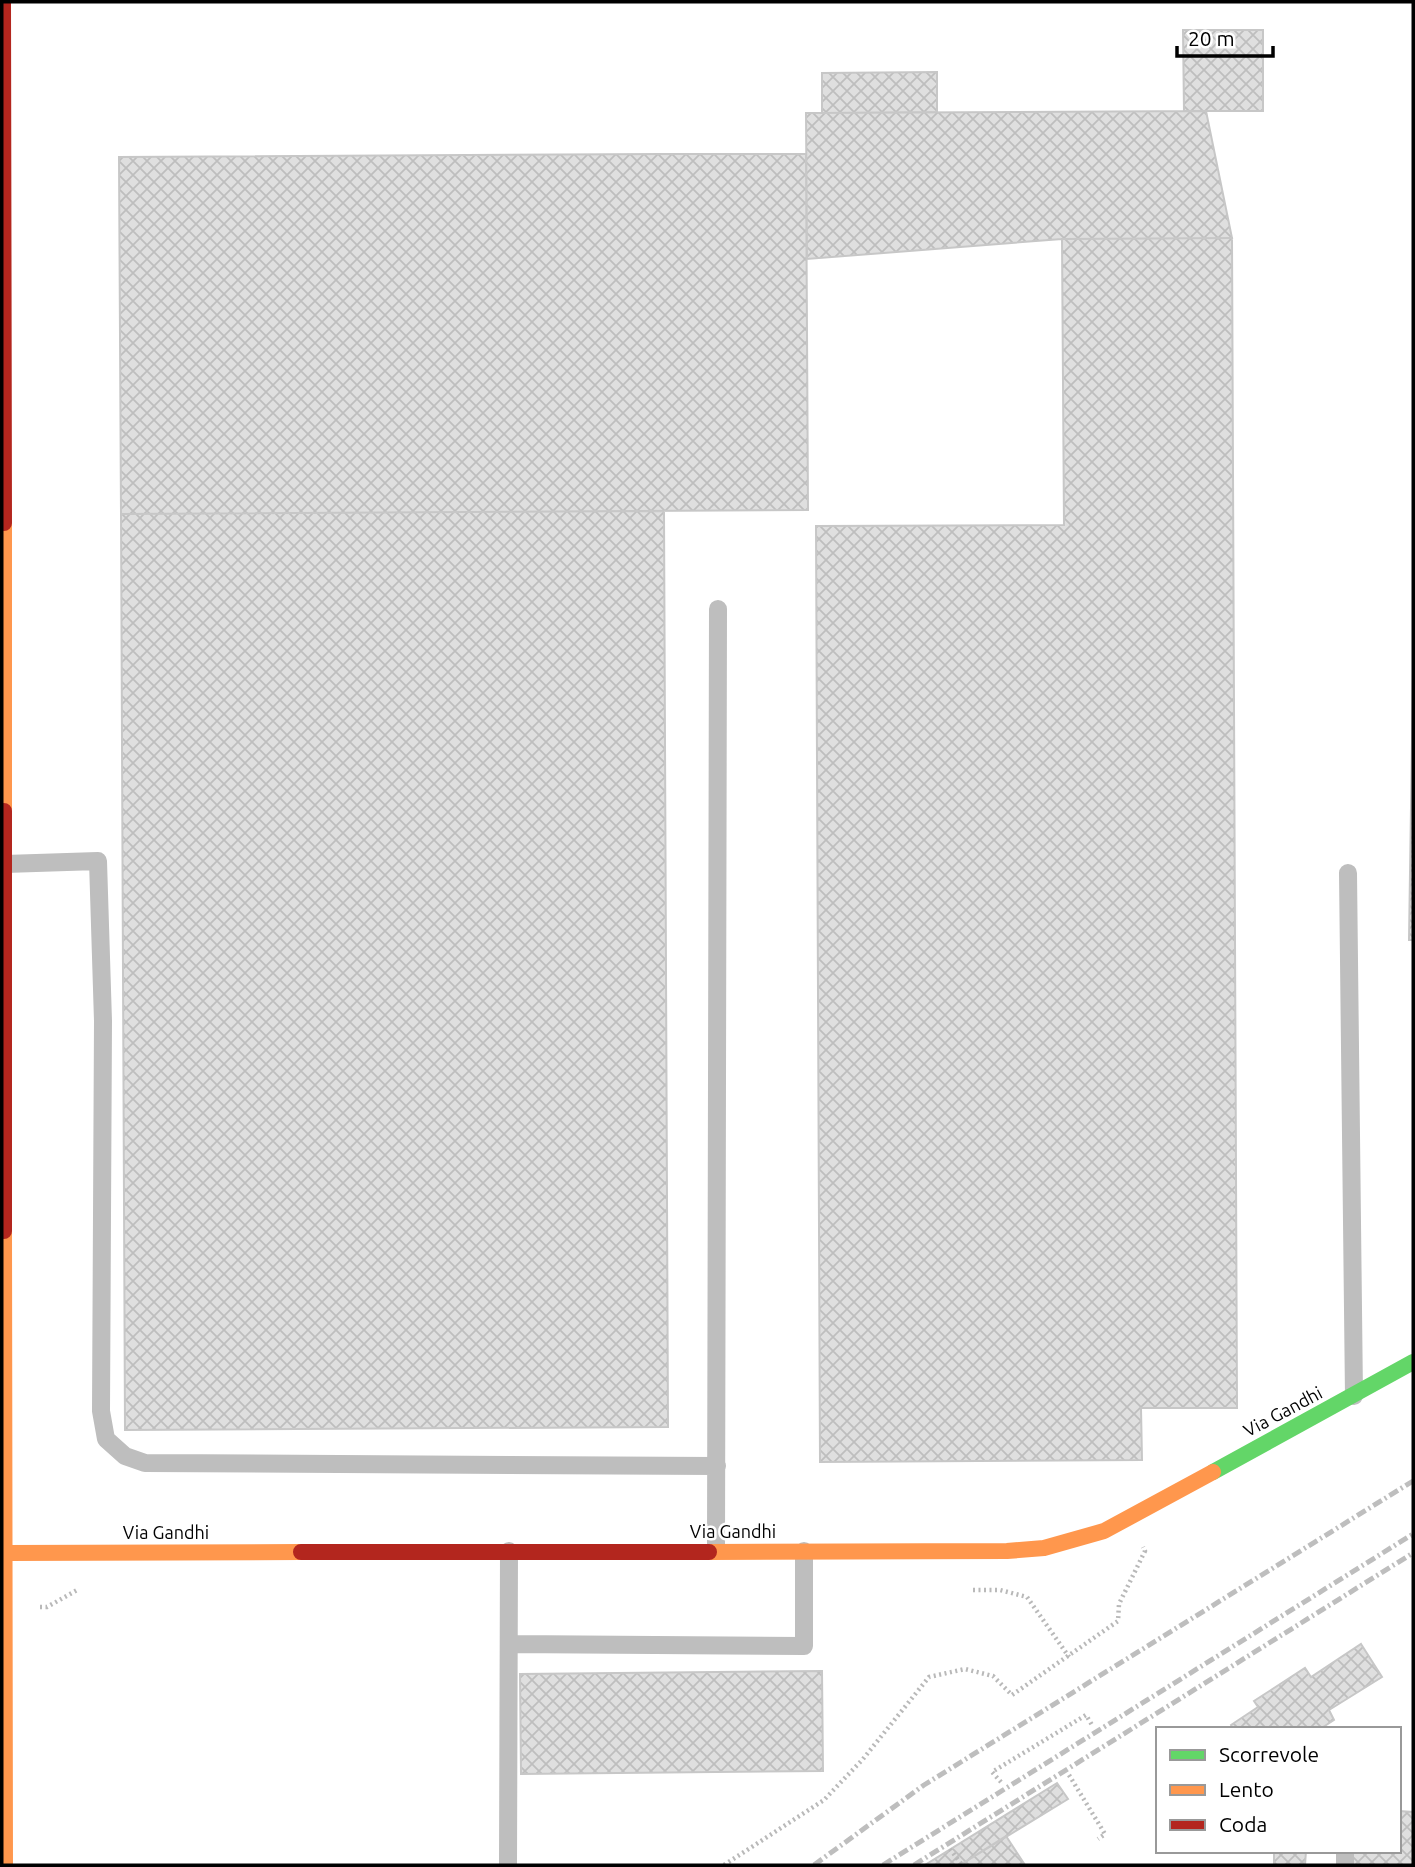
<svg xmlns="http://www.w3.org/2000/svg" width="1415" height="1867" viewBox="0 0 1415 1867" font-family="Ubuntu,sans-serif">
	<style>
		.building { fill: url(#building-cross-hatch); stroke: #c7c7c7; stroke-width: 2 }
		.lines { fill: none; stroke-linecap: round; stroke-linejoin: round }
		.path { stroke: #b9b9b9; stroke-width: 4.5; stroke-dasharray: 2 3.5; stroke-linecap: butt }
		.lane { stroke: #bebebe; stroke-width: 18 }
		.fast { stroke: #63d668; stroke-width: 16 }
		.slow { stroke: #ff974d; stroke-width: 16 }
		.jam { stroke: #b3261e; stroke-width: 16 }
		.rail { stroke: #bebebe; stroke-width: 5; stroke-dasharray: 10 3.5 2 3.5; stroke-linecap: butt }
		.labels { text-anchor: middle; stroke-width: 5; stroke-linejoin: round; paint-order: stroke }
		.street-label { font-size: 18px; fill: #000; stroke: #fff }
	</style>
	<defs>
		<pattern id="building-cross-hatch" width="8" height="8" patternUnits="userSpaceOnUse" patternTransform="scale(1.75)"><rect width="8" height="8" fill="#dfdfdf"/><path d="M0 0l8 8M0 8l8-8" fill="none" stroke="#bebebe"/></pattern>
	</defs>
	<rect width="100%" height="100%" fill="#fff"/>
	<!-- building -->
	<path class="building" d="M1183,30h80v81h-79z
		M937,72v40l-115,1v-40z
		M1206,111l26,127 -170,1 -255,20 -1,-146z
		M661,154h145l2,356 -687,4 -2,-357z
		M1232,238l5,1170h-96l1,52 -322,2 -4,-936 248,-1 -2,-286z
		M664,511l4,916 -543,3 -4,-916z
		M1413,673v267h-4z
		M1361,1644l21,33 -53,33 5,10 -14,9h-87l-2,-4 27,-18 -4,-6 51,-33 6,9z
		M822,1671l1,100 -302,3 -1,-100z
		M1057,1783l11,16 -108,66h-35z
		M1399,1811l14,1v53h-62l1,-14h47z
		M1006,1836l19,29h-65z
		M1274,1851h32l-1,14h-31z"/>
	<g class="lines">
		<!-- path -->
		<path class="path" d="M973,1590h27l27,7 42,60
			M40,1607h7l32,-18
			M1069,1775l36,59 -7,5
			M1001,1782l-9,-10 94,-57 6,10
			M950,1849l12,16
			M724,1865l100,-65 39,-41 66,-82 36,-8 28,7 19,19 106,-74 1,-17 26,-53 -2,-4"/>
		<!-- lane -->
		<path class="lane" d="M5,864l93,-3 5,160 -2,390 5,28 19,17 20,7 572,3
			M1348,873l6,523
			M716,1551l2,-942
			M509,1644l295,2v-95
			M508,1865l1,-314
			M1345,1865v-14"/>
		<!-- fast -->
		<path class="fast" d="M1213,1472l200,-110"/>
		<!-- slow -->
		<path class="slow" d="M4,523v288
			M4,1231l1,634
			M709,1552l298,-1 37,-3 60,-17 109,-59
			M6,1553l295,-1"/>
		<!-- jam -->
		<path class="jam" d="M3,2l1,521
			M4,811v420
			M301,1552h408"/>
		<!-- rail -->
		<path class="rail" d="M814,1865l110,-80 489,-304
			M883,1865l530,-331
			M914,1865l499,-312"/>
	</g>
	<g class="labels">
		<!-- street labels -->
		<g class="street-label">
			<text transform="translate(1283 1412) rotate(-28)" y="6">Via Gandhi</text>
			<text x="733" y="1538">Via Gandhi</text>
			<text x="166" y="1539">Via Gandhi</text>
		</g>
	</g>
	<!-- border -->
	<rect width="1415" height="1867" fill="none" stroke="#000000" stroke-width="7"/>
	<!-- legend -->
	<rect x="1156" y="1727" width="245" height="126" fill="#ffffff" stroke="#999999" stroke-width="2"/>
	<rect x="1170" y="1750" width="35" height="10" fill="#63d668" stroke="#999999" stroke-width="2"/>
	<text x="1219" y="1762" font-size="21" fill="#000000">Scorrevole</text>
	<rect x="1170" y="1785" width="35" height="10" fill="#ff974d" stroke="#999999" stroke-width="2"/>
	<text x="1219" y="1797" font-size="21" fill="#000000">Lento</text>
	<rect x="1170" y="1820" width="35" height="10" fill="#b3261e" stroke="#999999" stroke-width="2"/>
	<text x="1219" y="1832" font-size="21" fill="#000000">Coda</text>
	<!-- scale -->
	<path d="M1177 46v10h96v-10" fill="none" stroke="#000000" stroke-width="3.5"/>
	<text x="1188" y="46" font-size="21" fill="#000000" stroke="#ffffff" stroke-width="5" paint-order="stroke">20 m</text>
</svg>
